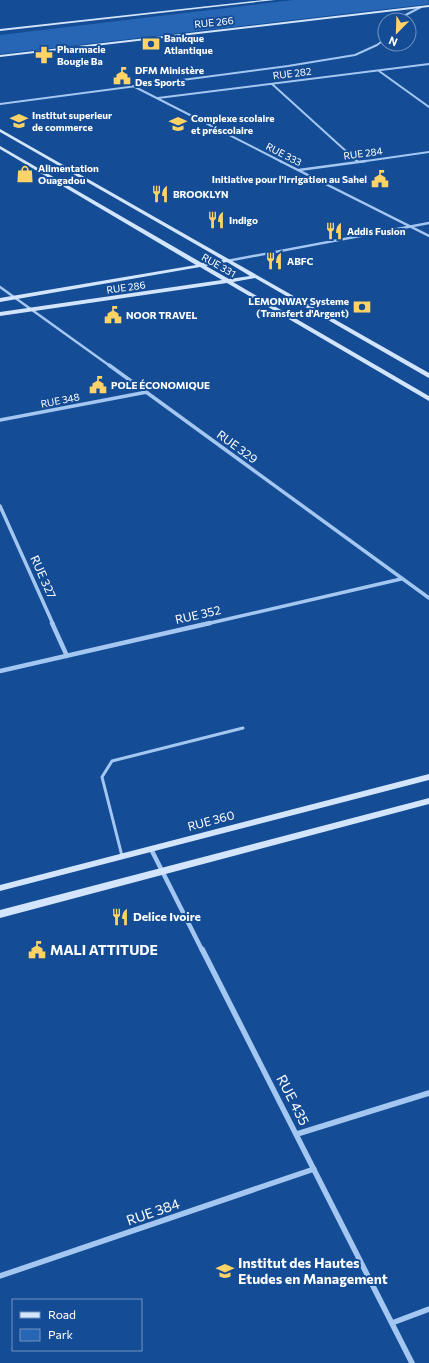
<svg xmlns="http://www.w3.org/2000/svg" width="429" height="1363" viewBox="0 0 429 1363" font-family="Commissioner,sans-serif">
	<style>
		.green { fill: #2766b4 }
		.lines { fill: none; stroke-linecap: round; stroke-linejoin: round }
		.lane { stroke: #a4c7f2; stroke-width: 3 }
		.street-far4 { stroke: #a4c7f2; stroke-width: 2 }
		.street-far3 { stroke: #a4c7f2; stroke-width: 2.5 }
		.street-far2 { stroke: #a4c7f2; stroke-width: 3.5 }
		.street-far1 { stroke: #a4c7f2; stroke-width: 4.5 }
		.street { stroke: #a4c7f2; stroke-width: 5.5 }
		.secondary { fill: #d3e5fc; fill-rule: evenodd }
		.labels { text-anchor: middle; stroke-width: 4; stroke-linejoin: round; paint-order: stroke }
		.far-street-label { font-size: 10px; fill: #fff; stroke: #144c95 }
		.far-poi-label { font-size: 10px; font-weight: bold; fill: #fff; stroke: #144c95; text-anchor: start }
		.street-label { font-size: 12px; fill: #fff; stroke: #144c95 }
		.poi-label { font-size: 12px; font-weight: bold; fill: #fff; stroke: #144c95; text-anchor: start }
		.near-poi-label { font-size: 14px; font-weight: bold; fill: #fff; stroke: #144c95; text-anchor: start }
		.near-street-label { font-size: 14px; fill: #fff; stroke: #144c95 }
	</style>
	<rect width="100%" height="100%" fill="#144c95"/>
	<!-- green -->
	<path class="green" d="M294,0h134l1,4 -429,50v-19z"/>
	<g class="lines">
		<!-- lane -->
		<path class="lane" d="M122,856l-20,-79 10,-16 131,-33"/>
		<!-- street-far4 -->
		<path class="street-far4" d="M396,20l25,-13
			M379,71l50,36
			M272,84l86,78
			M133,86l149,76
			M158,98l271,-34
			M0,104l288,-38 67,-11 22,-10 8,-6
			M359,162l70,-10"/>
		<!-- street-far3 -->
		<path class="street-far3" d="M280,161l149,75
			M357,161l1,1
			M299,170l67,-9
			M227,261l202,-38
			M0,287l110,79"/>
		<!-- street-far2 -->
		<path class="street-far2" d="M109,365l320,233
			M0,420l147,-28
			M0,506l53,118
			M206,624l195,-45"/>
		<!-- street-far1 -->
		<path class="street-far1" d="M52,623l15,33
			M0,671l210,-48
			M151,849l51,101"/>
		<!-- street -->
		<path class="street" d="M202,949l210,414
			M297,1134l132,-41
			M0,1276l314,-107
			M392,1323l37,-14"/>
		<!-- secondary -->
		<path class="secondary" d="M263,0h12l-275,31v-2z
			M429,5v2l-429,50v-2z
			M0,129l429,244v5l-2,-1 -172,-99 -22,4 196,114v5l-202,-118 -227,33v-4l222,-32 -22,-13 -200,35v-4l196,-33 -196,-116v-3l202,117 21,-3 -223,-128zM227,262l23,14 -21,3 -23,-13z
			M429,774v6l-429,111v-6z
			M429,798v6l-429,114v-8z"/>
	</g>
	<!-- icons -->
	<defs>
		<g id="bank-bare" transform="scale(1.38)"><path d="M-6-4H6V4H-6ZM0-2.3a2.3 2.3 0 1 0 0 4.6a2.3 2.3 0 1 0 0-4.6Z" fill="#ffd365" stroke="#144c95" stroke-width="2.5" paint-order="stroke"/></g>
		<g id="pharmacy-bare" transform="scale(1.38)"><path d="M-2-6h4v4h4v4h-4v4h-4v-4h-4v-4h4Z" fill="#ffd365" stroke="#144c95" stroke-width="2.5" paint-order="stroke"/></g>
		<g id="civic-bare" transform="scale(1.38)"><path d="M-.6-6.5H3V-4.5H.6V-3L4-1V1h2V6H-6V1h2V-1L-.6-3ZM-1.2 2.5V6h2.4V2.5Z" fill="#ffd365" stroke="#144c95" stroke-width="2.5" paint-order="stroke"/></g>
		<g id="university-bare" transform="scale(1.38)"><path d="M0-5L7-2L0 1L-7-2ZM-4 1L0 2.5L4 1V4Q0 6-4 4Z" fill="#ffd365" stroke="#144c95" stroke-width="2.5" paint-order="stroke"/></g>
		<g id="school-bare" transform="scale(1.38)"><path d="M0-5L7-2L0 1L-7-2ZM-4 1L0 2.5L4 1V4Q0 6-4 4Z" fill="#ffd365" stroke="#144c95" stroke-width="2.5" paint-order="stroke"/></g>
		<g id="shop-bare" transform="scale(1.38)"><path d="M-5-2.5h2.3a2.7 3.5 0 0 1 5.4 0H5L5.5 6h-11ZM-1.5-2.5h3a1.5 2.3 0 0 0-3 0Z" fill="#ffd365" stroke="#144c95" stroke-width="2.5" paint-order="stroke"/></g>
		<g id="restaurant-bare" transform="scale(1.38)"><path d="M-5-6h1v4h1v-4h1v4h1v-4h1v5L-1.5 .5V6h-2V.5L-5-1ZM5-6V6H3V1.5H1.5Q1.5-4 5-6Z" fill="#ffd365" stroke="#144c95" stroke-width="2.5" paint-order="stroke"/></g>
	</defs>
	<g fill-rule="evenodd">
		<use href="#bank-bare" x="151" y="44"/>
		<use href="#pharmacy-bare" x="44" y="55"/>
		<use href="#civic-bare" x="122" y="76"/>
		<use href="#university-bare" x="19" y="121"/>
		<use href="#school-bare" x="178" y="124"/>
		<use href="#shop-bare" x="25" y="174"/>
		<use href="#civic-bare" x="380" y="179"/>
		<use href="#restaurant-bare" x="160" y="194"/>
		<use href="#restaurant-bare" x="216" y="220"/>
		<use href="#restaurant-bare" x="334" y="231"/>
		<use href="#restaurant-bare" x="274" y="261"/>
		<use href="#bank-bare" x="362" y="307"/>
		<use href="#civic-bare" x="113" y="315"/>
		<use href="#civic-bare" x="98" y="385"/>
		<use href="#restaurant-bare" x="120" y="917"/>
		<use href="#civic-bare" x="37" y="950"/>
		<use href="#university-bare" x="225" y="1271"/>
	</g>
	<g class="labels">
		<!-- far-street labels -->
		<g class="far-street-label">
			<text transform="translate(214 22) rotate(-6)" y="4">RUE 266</text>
			<text transform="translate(292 73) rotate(-7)" y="4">RUE 282</text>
			<text transform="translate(363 153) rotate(-8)" y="4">RUE 284</text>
			<text transform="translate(284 154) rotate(27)" y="4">RUE 333</text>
			<text transform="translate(219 265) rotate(30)" y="4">RUE 331</text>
			<text transform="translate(126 287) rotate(-8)" y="4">RUE 286</text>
			<text transform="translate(60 400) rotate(-11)" y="4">RUE 348</text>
		</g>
		<!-- far-poi labels -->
		<g class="far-poi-label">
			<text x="164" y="42">Bankque<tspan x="164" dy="12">Atlantique</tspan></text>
			<text x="57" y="53">Pharmacie<tspan x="57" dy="12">Bougie Ba</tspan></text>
			<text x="135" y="74">DFM Ministère<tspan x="135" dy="12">Des Sports</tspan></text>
			<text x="32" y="119">Institut superieur<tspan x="32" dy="12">de commerce</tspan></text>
			<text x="191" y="122">Complexe scolaire<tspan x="191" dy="12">et préscolaire</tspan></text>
			<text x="38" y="172">Alimentation<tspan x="38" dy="12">Ouagadou</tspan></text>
			<text x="367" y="183" text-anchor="end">Initiative pour l'irrigation au Sahel</text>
			<text x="173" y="198">BROOKLYN</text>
			<text x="229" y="224">Indigo</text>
			<text x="347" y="235">Addis Fusion</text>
			<text x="287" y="265">ABFC</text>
			<text x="349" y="305" text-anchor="end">LEMONWAY Systeme<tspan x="349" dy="12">(Transfert d'Argent)</tspan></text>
			<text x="126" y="319">NOOR TRAVEL</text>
			<text x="111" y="389">POLE ÉCONOMIQUE</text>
		</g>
		<!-- street labels -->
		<g class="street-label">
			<text transform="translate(237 447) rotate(36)" y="4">RUE 329</text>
			<text transform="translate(43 577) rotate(66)" y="4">RUE 327</text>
			<text transform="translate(198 615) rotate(-13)" y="4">RUE 352</text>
			<text transform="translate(211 821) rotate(-15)" y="4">RUE 360</text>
		</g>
		<!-- poi labels -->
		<g class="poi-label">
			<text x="133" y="921">Delice Ivoire</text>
		</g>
		<!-- near-poi labels -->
		<g class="near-poi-label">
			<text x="50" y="955">MALI ATTITUDE</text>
			<text x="238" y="1268">Institut des Hautes<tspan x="238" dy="16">Etudes en Management</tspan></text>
		</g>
		<!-- near-street labels -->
		<g class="near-street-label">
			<text transform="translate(293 1100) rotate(63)" y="5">RUE 435</text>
			<text transform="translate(153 1212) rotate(-19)" y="5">RUE 384</text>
		</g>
	</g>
	<!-- legend -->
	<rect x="12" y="1299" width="130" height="52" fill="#144c95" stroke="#7294bf"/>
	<rect x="20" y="1312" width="20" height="6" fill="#d3e5fc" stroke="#7294bf"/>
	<text x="48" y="1319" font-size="12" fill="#ffffff">Road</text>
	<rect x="20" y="1329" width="20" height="12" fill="#2766b4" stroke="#7294bf"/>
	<text x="48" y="1339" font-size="12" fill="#ffffff">Park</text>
	<!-- north arrow -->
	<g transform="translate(397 32) rotate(203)"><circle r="19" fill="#144c95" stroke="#7294bf"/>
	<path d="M0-3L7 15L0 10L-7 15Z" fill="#ffd365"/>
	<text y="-6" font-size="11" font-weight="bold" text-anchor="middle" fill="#ffffff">N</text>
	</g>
</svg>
